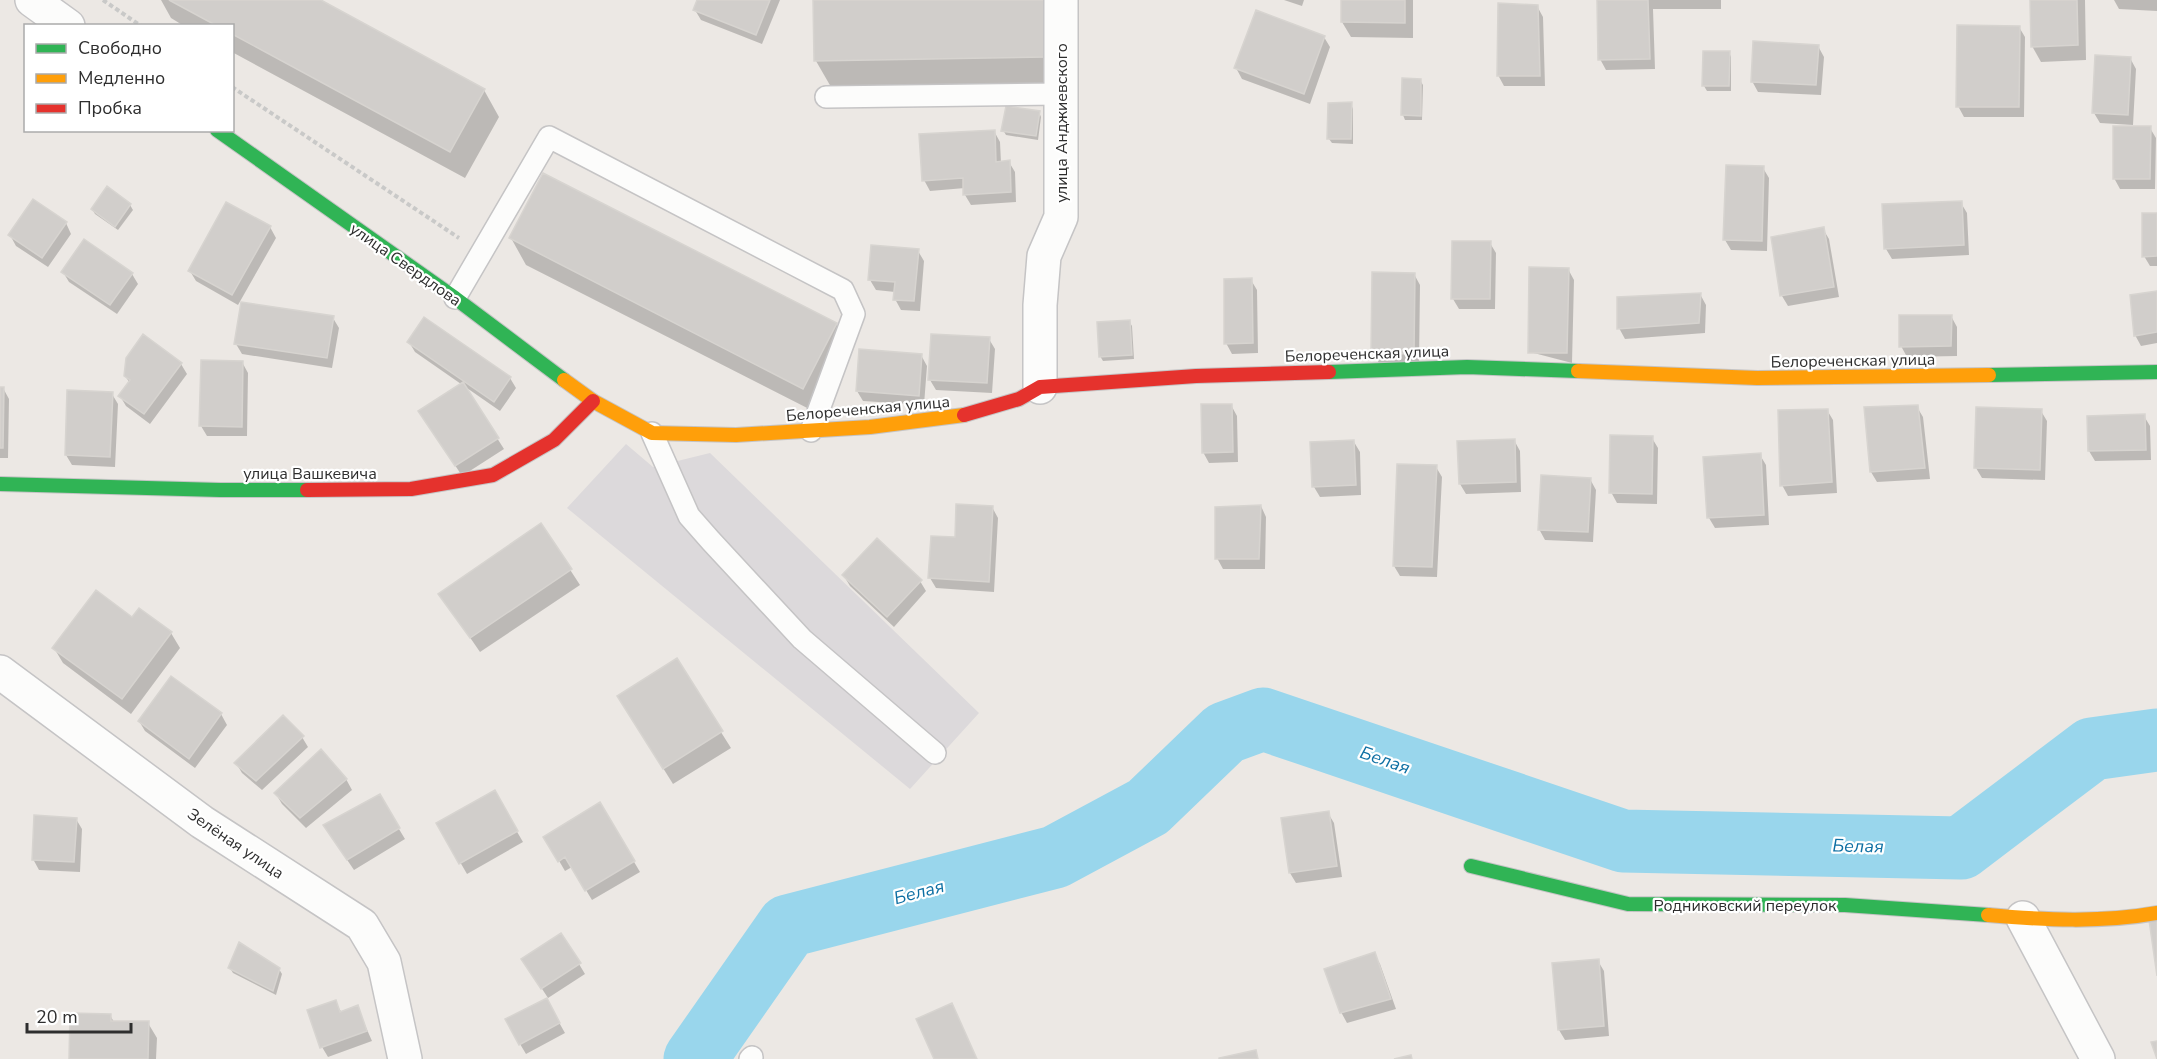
<svg xmlns="http://www.w3.org/2000/svg" width="2157" height="1059" viewBox="0 0 2157 1059" font-family="'Nunito Sans',sans-serif">
	<style>
		.industrial { fill: #dcd9db }
		.shadow { fill: #0003 }
		.lines { fill: none; stroke-linecap: round; stroke-linejoin: round }
		.river { stroke: #99d6ec; stroke-width: 63 }
		.building { fill: #d1cecb; stroke: #d7d4d0; stroke-width: 1.5 }
		.lane-casing { stroke: #c5c4c5; stroke-width: 24 }
		.street-casing { stroke: #c5c4c5; stroke-width: 36 }
		.fast-casing { stroke: #c5c4c5; stroke-width: 16 }
		.slow-casing { stroke: #c5c4c5; stroke-width: 16 }
		.jam-casing { stroke: #c5c4c5; stroke-width: 16 }
		.path { stroke: #c9c9c8; stroke-width: 4; stroke-dasharray: 4.5 3; stroke-linecap: butt }
		.lane { stroke: #fcfcfb; stroke-width: 21 }
		.street { stroke: #fcfcfb; stroke-width: 33 }
		.fast { stroke: #30b455; stroke-width: 14 }
		.slow { stroke: #ff9f0a; stroke-width: 14 }
		.jam { stroke: #e5322d; stroke-width: 14 }
		.labels { text-anchor: middle; stroke-width: 4.5; stroke-linejoin: round; paint-order: stroke }
		.street-label { font-size: 16px; fill: #2e2e2e; stroke: #fff }
		.water-label { font-size: 18px; font-style: italic; fill: #0d6fa3; stroke: #fff }
	</style>
	<rect width="100%" height="100%" fill="#ece8e4"/>
	<!-- industrial -->
	<path class="industrial" d="M626,444l27,23 57,-14 269,260 -69,76 -343,-281z"/>
	<!-- shadow -->
	<path class="shadow" d="M161,0h157l166,90 15,27 -34,61 -233,-126v-26h-48l-13,-8z
		M699,0h81l-18,44 -61,-24 -6,-10z
		M815,0h241l4,83 -229,4 -15,-26z
		M1284,0h20l-2,6z
		M1342,0h71v38l-62,-1 -9,-15z
		M1643,0h78v9h-68l2,60 -49,1 -6,-11z
		M2031,0h54l1,60 -45,2 -9,-16z
		M2114,0h43v11l-38,-2z
		M1537,6l6,11 2,69h-41l-6,-11z
		M2019,27l6,10 -1,80h-60l-6,-11z
		M1324,37l6,10 -20,57 -68,-25 -6,-11z
		M1818,46l6,11 -3,38 -63,-3 -6,-11z
		M1729,52l2,5v34h-24l-3,-5z
		M2130,58l6,11 -3,56 -33,-2 -6,-10z
		M1420,80l3,5 -1,35h-17l-2,-5z
		M1351,104l2,5v35l-21,-1 -3,-4z
		M1039,112l2,5 -3,23 -32,-5 -3,-5z
		M2150,128l6,10 -1,51h-35l-6,-11z
		M994,131l6,11 1,21 8,-1 6,10 1,30 -45,3 -6,-10v-7l-35,3 -6,-11z
		M1763,168l6,10 -2,73 -36,-1 -6,-10z
		M107,188l23,17 3,5 -15,20 -23,-16 -3,-5z
		M1961,203l6,10 2,42 -77,4 -6,-10z
		M2157,214v52h-7l-6,-10z
		M66,223l5,11 -23,33 -32,-21 -6,-11z
		M270,227l6,11 -38,67 -42,-24 -6,-10z
		M1823,229l6,10 10,58 -51,9 -6,-10 -10,-58z
		M511,238l325,86 15,27 -32,63 -293,-149z
		M1490,243l6,10 -1,56h-36l-6,-10z
		M918,251l6,10 -4,50 -19,-1 -6,-11v-7l-19,-2 -6,-10z
		M1568,269l6,11 -2,83 -42,-11z
		M63,272l69,2 6,10 -21,30 -48,-32z
		M1414,274l6,11 -1,79 -40,-1 -6,-10z
		M1251,280l6,10 1,63 -26,1 -6,-11z
		M2157,293v50l-16,3 -6,-11z
		M1700,294l6,11 -1,28 -80,6 -6,-11z
		M1951,316l6,11v29l-50,1 -6,-11z
		M333,318l6,10 -7,40 -90,-14 -6,-10z
		M1129,321l3,5 2,33 -31,2 -3,-5z
		M989,339l6,10 -3,44 -56,-3 -6,-10z
		M409,342l101,36 6,10 -16,23 -36,-25 40,63 -42,27 -42,-65 41,-27 -46,-32z
		M921,355l6,11 -3,39 -61,-4 -6,-10z
		M242,362l6,11 -1,63h-40l-6,-10z
		M181,364l6,10 -37,50 -24,-18 -6,-10 10,-13 -5,-7z
		M0,388h3l6,11 -1,59h-8z
		M112,394l6,10 -3,63 -43,-2 -6,-10z
		M1231,405l6,11 1,46 -29,1 -6,-11z
		M1917,407l6,10 7,62 -53,3 -6,-10z
		M1827,410l6,10 4,73 -49,3 -6,-11z
		M2041,411l6,10 -2,59 -63,-2 -6,-10z
		M2144,416l6,10 1,34 -56,1 -6,-10z
		M1652,438l6,10 -1,56 -40,-1 -6,-11z
		M1514,440l6,11 1,41 -55,2 -6,-10z
		M1354,442l6,10 1,43 -41,2 -6,-10z
		M1760,455l6,10 3,60 -54,3 -6,-10z
		M1436,467l6,10 -5,100 -37,-1 -6,-10z
		M1590,479l6,11 -3,52 -48,-2 -6,-11z
		M1261,506l5,11 -1,52h-42l-6,-11z
		M992,507l6,11 -4,74 -58,-4 -6,-10 26,-39z
		M541,525l39,60 -100,67 -40,-58z
		M844,576l76,5 6,10 -32,36 -44,-41z
		M132,619l39,14 9,15 -49,66 -68,-51 -9,-15z
		M676,661l55,87 -58,36 -45,-72z
		M171,678l50,36 6,11 -32,43 -50,-37 -6,-10z
		M302,737l6,10 -46,43 -20,-17 -6,-10z
		M346,779l6,11 -46,38 -24,-24 -6,-10z
		M494,792l29,50 -56,32 -29,-50z
		M379,796l26,43 -51,31 -23,-34z
		M600,804l40,68 -48,28 -20,-33 -7,4 -20,-34z
		M1328,813l6,10 8,54 -46,6 -6,-10z
		M76,819l6,10 -2,43 -41,-2 -6,-11z
		M1374,954l6,10 16,45 -49,14 -6,-11z
		M1598,961l6,10 5,65 -44,4 -6,-10z
		M579,964l6,10 -37,24 -19,-29z
		M230,968l49,1 3,5 -6,21 -43,-22z
		M335,1002l7,11 15,-6 15,34 -44,16 -6,-10z
		M552,1010l13,23 -39,21 -6,-10z
		M110,1015l4,7 34,1 9,15 -1,21h-85z"/>
	<g class="lines">
		<!-- river -->
		<path class="river" d="M695,1059l93,-133 267,-69 93,-50 77,-74 38,-14 360,122 338,7 131,-99 65,-9"/>
	</g>
	<!-- building -->
	<path class="building" d="M169,0h152l164,89 -35,63 -218,-118v-8h-15z
		M697,0h73l-14,35 -63,-25z
		M813,0h231l1,57 -231,4z
		M1341,0h64v23l-64,-1z
		M1597,0h51l2,59 -52,1z
		M2030,0h47l1,45 -47,2z
		M1498,3l40,2 2,71h-43z
		M1256,10l69,26 -21,58 -70,-26z
		M1957,25l63,1 -1,81h-63z
		M1753,41l66,4 -3,40 -65,-3z
		M1703,51h27l-1,35h-27z
		M2095,55l36,2 -3,58 -36,-2z
		M1402,78l19,1v37l-20,-1z
		M1352,102l-1,37h-24l1,-36z
		M1006,106l34,5 -4,25 -35,-5z
		M2113,126h38l-1,53h-37z
		M995,130l1,32 14,-2 1,32 -48,3v-17l-41,3 -3,-47z
		M1726,165l38,1 -2,75 -39,-1z
		M543,173l294,150 -34,66 -294,-151z
		M107,186l24,18 -16,23 -24,-18z
		M33,199l34,23 -25,36 -34,-23z
		M1962,201l2,44 -80,4 -2,-45z
		M226,202l45,24 -39,69 -44,-24z
		M2142,213h15v43l-15,1z
		M1824,227l10,60 -54,9 -9,-59z
		M84,239l49,34 -23,32 -49,-33z
		M1452,241h39l-1,58h-39z
		M871,245l48,4 -5,52 -21,-1 2,-18 -27,-2z
		M1529,267l40,1 -2,85h-39z
		M1372,272l43,1 -1,81 -43,-1z
		M1252,278l1,65 -29,1v-65z
		M2157,291v41l-23,4 -4,-41z
		M1701,293l-2,30 -82,6v-32z
		M241,302l93,14 -7,42 -93,-14z
		M1899,315h53l-1,31 -52,1z
		M424,317l87,60 -17,25 -87,-60z
		M1130,320l2,35 -33,2 -2,-35z
		M143,334l39,29 -38,51 -26,-18 12,-16 -6,-4 2,-18z
		M931,334l59,3 -3,46 -59,-3z
		M859,349l63,5 -3,42 -63,-5z
		M201,360l42,1 -1,66 -43,-1z
		M463,382l36,56 -44,28 -37,-55z
		M0,387h4l-1,61h-3z
		M67,390l46,2 -3,65 -45,-2z
		M1201,404h31l1,48 -31,1z
		M1918,405l7,63 -55,4 -6,-65z
		M1976,407l66,2 -2,61 -66,-2z
		M1828,409l4,73 -52,4 -2,-76z
		M2145,414l1,36 -58,1 -1,-35z
		M1610,435l43,1 -1,58 -43,-1z
		M1515,439l1,43 -57,2 -2,-43z
		M1354,440l2,45 -44,2 -2,-45z
		M1761,453l3,62 -57,3 -4,-61z
		M1397,464l40,1 -5,102 -39,-1z
		M1541,475l50,3 -3,54 -50,-2z
		M956,504l37,2 -4,76 -61,-4 3,-42 24,1z
		M1261,505l-2,54h-44v-52z
		M541,523l31,46 -102,69 -32,-44z
		M877,538l45,42 -35,37 -45,-42z
		M96,590l36,27 7,-9 33,24 -50,67 -70,-51z
		M677,658l46,73 -60,38 -46,-73z
		M171,676l51,37 -33,46 -51,-38z
		M283,715l21,21 -48,45 -22,-18z
		M321,749l26,30 -47,39 -26,-25z
		M495,790l23,41 -59,33 -23,-41z
		M380,794l20,34 -53,32 -24,-35z
		M600,802l35,59 -50,30 -20,-34 -7,5 -15,-25z
		M1329,811l8,55 -48,7 -8,-55z
		M34,815l43,3 -3,44 -42,-2z
		M2157,918v58l-8,-56z
		M561,933l20,30 -40,26 -20,-30z
		M239,942l41,26 -7,23 -45,-23z
		M1375,952l16,47 -51,14 -16,-44z
		M1599,959l5,67 -46,4 -6,-67z
		M547,998l13,25 -41,22 -14,-26z
		M336,1000l4,12 18,-7 9,26 -47,17 -13,-38z
		M952,1003l25,56h-43l-18,-40z
		M70,1013l41,1v7h38l-1,38h-79z
		M2157,1041v18l-6,-17z
		M1256,1050l2,9h-39v-1z
		M1411,1055l1,4h-18z"/>
	<g class="lines">
		<!-- lane casing -->
		<g class="lane-casing">
			<path id="lane" d="M826,97l235,-3
				M455,298l94,-161 294,153 11,24 -43,117
				M652,433l37,83 22,25 91,98 133,114
				M750,1059l2,-2"/>
		</g>
		<!-- street casing -->
		<g class="street-casing">
			<path id="street" d="M32,0l36,26
				M1040,387v-82l4,-49 17,-39v-217
				M0,672l202,150 160,103 22,37 21,97
				M2023,918l75,141"/>
		</g>
		<!-- fast casing -->
		<g class="fast-casing">
			<path id="fast" d="M217,130l238,168 109,82
				M1329,372l138,-5 111,4
				M1989,375l168,-3
				M0,484l220,6h87
				M1471,866l157,38 217,1 143,10"/>
		</g>
		<!-- slow casing -->
		<g class="slow-casing">
			<path id="slow" d="M1578,371l179,7 232,-3
				M564,380l29,21 59,32 84,2 134,-8 94,-12
				M1988,915c56,5 114,8 169,-2"/>
		</g>
		<!-- jam casing -->
		<g class="jam-casing">
			<path id="jam" d="M964,415l55,-16 21,-12 156,-11 133,-4
				M307,490l104,-1 82,-14 61,-35 39,-39"/>
		</g>
		<!-- path -->
		<path class="path" d="M103,0l38,26
			M232,87l227,151"/>
		<!-- lane -->
		<use href="#lane" class="lane"/>
		<!-- street -->
		<use href="#street" class="street"/>
		<!-- fast -->
		<use href="#fast" class="fast"/>
		<!-- slow -->
		<use href="#slow" class="slow"/>
		<!-- jam -->
		<use href="#jam" class="jam"/>
	</g>
	<g class="labels">
		<!-- street labels -->
		<g class="street-label">
			<text transform="translate(1061 123) rotate(-90)" y="6">улица Анджиевского</text>
			<text transform="translate(406 264) rotate(35)" y="6">улица Свердлова</text>
			<text transform="translate(1367 353) rotate(-2)" y="6">Белореченская улица</text>
			<text transform="translate(1853 360) rotate(-1)" y="6">Белореченская улица</text>
			<text transform="translate(868 408) rotate(-5)" y="6">Белореченская улица</text>
			<text x="310" y="479">улица Вашкевича</text>
			<text transform="translate(236 843) rotate(34)" y="6">Зелёная улица</text>
			<text x="1745" y="911">Родниковский переулок</text>
		</g>
		<!-- water labels -->
		<g class="water-label">
			<text transform="translate(1385 760) rotate(19)" y="6">Белая</text>
			<text transform="translate(1858 846) rotate(1)" y="6">Белая</text>
			<text transform="translate(919 892) rotate(-15)" y="6">Белая</text>
		</g>
	</g>
	<!-- legend -->
	<rect x="24" y="24" width="210" height="108" fill="#ffffff" stroke="#ababab" stroke-width="1.5"/>
	<rect x="36" y="44" width="30" height="9" fill="#30b455" stroke="#ababab" stroke-width="1.5"/>
	<text x="78" y="54" font-size="18" fill="#2e2e2e">Свободно</text>
	<rect x="36" y="74" width="30" height="9" fill="#ff9f0a" stroke="#ababab" stroke-width="1.5"/>
	<text x="78" y="84" font-size="18" fill="#2e2e2e">Медленно</text>
	<rect x="36" y="104" width="30" height="9" fill="#e5322d" stroke="#ababab" stroke-width="1.5"/>
	<text x="78" y="114" font-size="18" fill="#2e2e2e">Пробка</text>
	<!-- scale -->
	<path d="M27 1023v9h104v-9" fill="none" stroke="#2e2e2e" stroke-width="3"/>
	<text x="36" y="1023" font-size="18" fill="#2e2e2e" stroke="#ffffff" stroke-width="4.5" paint-order="stroke">20 m</text>
</svg>
